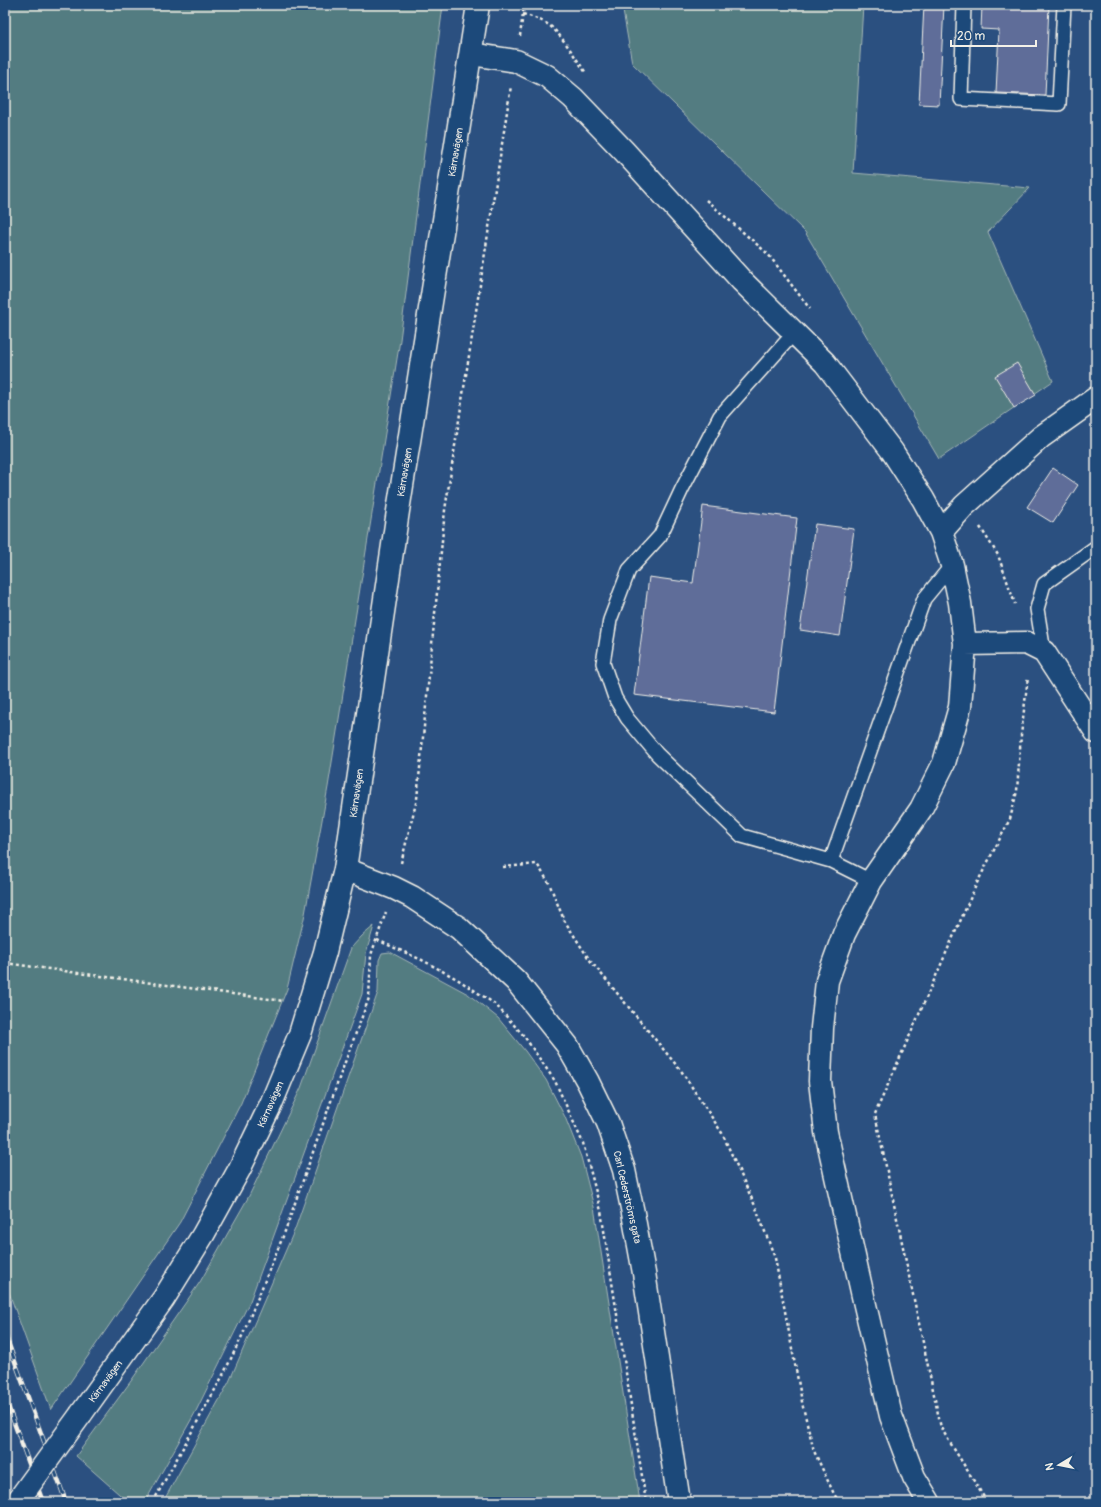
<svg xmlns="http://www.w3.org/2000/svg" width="1101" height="1507" viewBox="0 0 1101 1507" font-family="Pangolin,sans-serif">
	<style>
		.green { fill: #537b81; stroke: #a4b6b4 }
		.building { fill: #5e6d99; stroke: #f4f1e8 }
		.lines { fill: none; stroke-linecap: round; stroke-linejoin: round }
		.lane-casing { stroke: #f4f1e8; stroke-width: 16 }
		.street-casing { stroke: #f4f1e8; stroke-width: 25 }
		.secondary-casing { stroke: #f4f1e8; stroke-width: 25 }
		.path { stroke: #f4f1e8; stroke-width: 2.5; stroke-dasharray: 3 3; stroke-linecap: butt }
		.lane { stroke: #1f4a7a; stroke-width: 13 }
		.street { stroke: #1f4a7a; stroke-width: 22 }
		.secondary { stroke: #1f4a7a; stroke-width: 22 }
		.rail-casing { stroke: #f4f1e8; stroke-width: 4.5 }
		.rail { stroke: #1f4a7a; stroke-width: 3; stroke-dasharray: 9; stroke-linecap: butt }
		.secondary-bridge-casing { stroke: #f4f1e8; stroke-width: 25; stroke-linecap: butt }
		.secondary-bridge { stroke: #1f4a7a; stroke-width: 22 }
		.labels { text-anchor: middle; stroke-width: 3.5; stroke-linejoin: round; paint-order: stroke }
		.street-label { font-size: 10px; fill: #f4f1e8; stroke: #1f4a7a }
	</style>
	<rect width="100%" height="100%" fill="#2b5080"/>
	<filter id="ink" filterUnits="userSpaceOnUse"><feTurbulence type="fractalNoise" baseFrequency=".025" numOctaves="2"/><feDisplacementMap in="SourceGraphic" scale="8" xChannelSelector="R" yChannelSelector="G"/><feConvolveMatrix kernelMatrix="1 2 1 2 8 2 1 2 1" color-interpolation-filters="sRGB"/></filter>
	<g filter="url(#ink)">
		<!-- green -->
		<path class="green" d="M5,5h438l-43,335 -72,447 -23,127 -18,75 -46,114 -61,119 -129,188 -46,-129z
			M622,5h241l-10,168 177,15 -42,44 65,149 -114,78 -134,-227 -173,-169z
			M374,926l-8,27 -4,41 -112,307 -54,110 -51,91h-17l-52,-46 55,-75 69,-99 49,-86 52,-108 50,-140 11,-12z
			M390,952l78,42 30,24 27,33 21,29 19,37 16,40 13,50 46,295h-477l66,-120 66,-153 83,-237 1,-32 3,-7z"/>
		<!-- building -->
		<path class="building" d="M924,5h20l-5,100 -20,-1z
			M982,5h67l-4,90 -49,-2 3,-63 -18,-1z
			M1017,363l19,32 -22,13 -19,-32z
			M1053,468l25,17 -25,38 -26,-16z
			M703,506l94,12 -23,194 -140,-17 15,-118 44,6z
			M815,524l39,5 -14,107 -40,-6z"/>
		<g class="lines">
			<!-- lane casing -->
			<g class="lane-casing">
				<path id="lane" d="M964,5l-3,94 98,5 5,-99
					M794,333l-74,83 -38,73 -22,47 -31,34 -19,50 -7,43 12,35 12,20 30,36 85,82 89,25 40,20
					M1044,652l-7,-43 7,-25 52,-37
					M831,861l93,-262 28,-34"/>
			</g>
			<!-- street casing -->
			<g class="street-casing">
				<path id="street" d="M471,54l45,7 31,15 26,22 51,53 118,130 83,82 67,88 31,48 18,33 11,33 8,38 5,41 -5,63 -16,56 -23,46 -50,72 -27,53 -17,47 -5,47 -2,53 6,51 39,173 26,111 23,61 15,25
					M941,532l23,-26 77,-69 55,-39
					M965,644l61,-1 18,9 52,80"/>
			</g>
			<!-- secondary casing -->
			<g class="secondary-casing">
				<path id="secondary" d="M345,869l49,19 18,9 47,31 57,53 51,64 21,37 20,41 16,47 9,43 11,60 35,229
					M81,1414l83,-116 39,-63 36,-65 32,-66 29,-70 25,-82 20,-83 53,-358 80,-506"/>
			</g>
			<!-- path -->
			<path class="path" d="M523,14c9,3 18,6 26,11 12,9 28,35 37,48
				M520,36l4,-31
				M706,200l62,54 42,55
				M980,527l18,28 17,49
				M401,863l16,-64 28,-289 66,-424
				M503,867l34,-3 12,19 15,37 25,39 93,113 40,61 34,75 19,50 28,149 11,44 20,43 5,8
				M377,940l45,20 35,19 38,25 29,32 31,45 28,62 18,68 45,291
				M5,963l279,38
				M153,1502l69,-125 21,-43 41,-100 57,-161 28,-75 2,-43 15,-43
				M987,1502l-46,-74 -66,-314 102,-231 33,-64 7,-28 4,-56 7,-58"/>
			<!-- lane -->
			<use href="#lane" class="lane"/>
			<!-- street -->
			<use href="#street" class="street"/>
			<!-- secondary -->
			<use href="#secondary" class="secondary"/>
			<!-- rail casing -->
			<g class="rail-casing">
				<path id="rail" d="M5,1334l61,168
					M5,1398l38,104"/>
			</g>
			<!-- rail -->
			<use href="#rail" class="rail"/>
			<!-- secondary-bridge casing -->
			<g class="secondary-bridge-casing">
				<path id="secondary-bridge" d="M17,1502l64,-88"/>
			</g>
			<!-- secondary-bridge -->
			<use href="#secondary-bridge" class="secondary-bridge"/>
		</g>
	</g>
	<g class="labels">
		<!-- street labels -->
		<g class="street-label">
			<text transform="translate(455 152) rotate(-81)" y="4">Kärnavägen</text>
			<text transform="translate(404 472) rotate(-81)" y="4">Kärnavägen</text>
			<text transform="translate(356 793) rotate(-82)" y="4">Kärnavägen</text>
			<text transform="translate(270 1104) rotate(-66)" y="4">Kärnavägen</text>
			<text transform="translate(628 1197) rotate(77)" y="4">Carl Cederströms gata</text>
			<text transform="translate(105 1381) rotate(-54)" y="4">Kärnavägen</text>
		</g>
	</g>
	<!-- margin -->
	<rect width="1101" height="1507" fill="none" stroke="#1f4a7a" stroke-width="20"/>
	<rect x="10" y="10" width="1081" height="1487" fill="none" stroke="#f4f1e8" stroke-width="1.5" filter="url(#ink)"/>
	<!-- north arrow -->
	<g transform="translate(1059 1465) rotate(260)" stroke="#1f4a7a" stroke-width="3" paint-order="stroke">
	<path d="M0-3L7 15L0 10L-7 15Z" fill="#f4f1e8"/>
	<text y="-6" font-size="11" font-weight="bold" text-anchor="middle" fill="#f4f1e8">N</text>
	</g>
	<!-- scale -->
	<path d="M951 40v6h85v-6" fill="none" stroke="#f4f1e8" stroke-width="2"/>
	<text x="957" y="40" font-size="12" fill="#f4f1e8" stroke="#1f4a7a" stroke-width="3" paint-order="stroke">20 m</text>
</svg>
